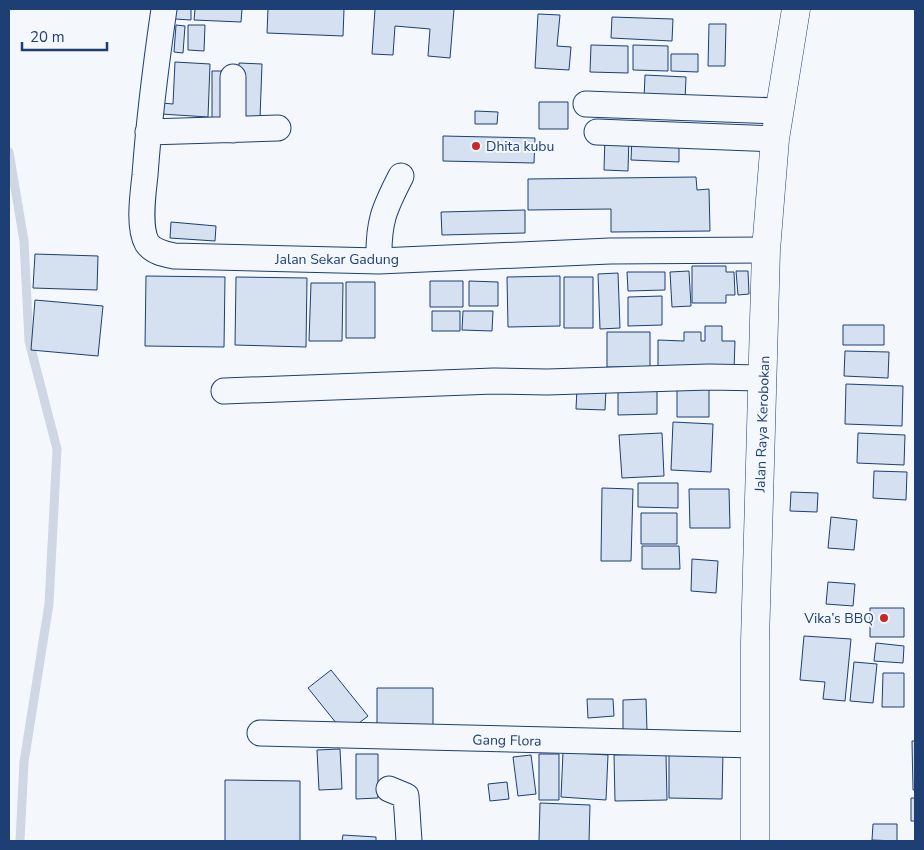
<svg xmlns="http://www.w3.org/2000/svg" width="924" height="850" viewBox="0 0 924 850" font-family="'Nunito Sans',sans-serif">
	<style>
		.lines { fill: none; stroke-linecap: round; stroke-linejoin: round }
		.stream { stroke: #cfd7e4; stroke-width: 9 }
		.building { fill: #d5e0f0; stroke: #1d3f73 }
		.street-casing { stroke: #1d3f73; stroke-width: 27 }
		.primary-casing { stroke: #1d3f73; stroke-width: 29 }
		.street { stroke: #f4f7fb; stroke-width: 25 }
		.primary { stroke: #f4f7fb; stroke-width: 28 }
		.poi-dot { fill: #c62828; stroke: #f4f7fb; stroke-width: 2 }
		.labels { text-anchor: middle; stroke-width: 4; stroke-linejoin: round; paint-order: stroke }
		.poi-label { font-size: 14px; fill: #1d3f73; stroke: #f4f7fb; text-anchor: start }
		.street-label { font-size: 14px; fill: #1d3f73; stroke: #f4f7fb }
	</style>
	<rect width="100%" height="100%" fill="#f4f7fb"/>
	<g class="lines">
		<!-- stream -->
		<path class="stream" d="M9,152l15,89 5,100 28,108 -8,155 -25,158 -4,79"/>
	</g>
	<!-- building -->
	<path class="building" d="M175,9h16v11l-16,-1z
		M195,9h47l-1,13 -47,-2z
		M268,9h76l-1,27 -76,-3z
		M375,9h79l-4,49 -22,-2 2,-27 -35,-3 -2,29 -21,-1z
		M538,14l22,1 -3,31 14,1 -2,23 -34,-2z
		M612,17l61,2 -1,22 -61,-3z
		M709,24h17l-1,42h-17z
		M176,25l9,1 -2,27 -9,-1z
		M188,25h17l-1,26 -16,-1z
		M591,45l37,1v27l-38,-1z
		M633,45l35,1v25l-35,-1z
		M671,54h27v18l-27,-1z
		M175,62l35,2 -2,53 -47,-3 1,-11 11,1z
		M239,63l23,1 -2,54 -24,-2z
		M212,71h19v49h-19z
		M645,75l41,2 -1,24 -41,-2z
		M539,102h29v27h-29z
		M475,111l23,1 -1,12h-22z
		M605,135h24l-1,36 -24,-1z
		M443,136l92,2 -1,25 -91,-2z
		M632,137l47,1v24l-48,-2z
		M696,177l1,13 12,-1 1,42 -99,1v-23l-83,1v-31z
		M525,210v23l-83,2 -1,-23z
		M171,222l45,4 -1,15 -45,-3z
		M35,254l63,2 -1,34 -64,-2z
		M692,266h34v6h8l1,23h-9v8h-34z
		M689,271l2,35 -19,1 -2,-35z
		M736,271h12l1,23 -11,1z
		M627,272h38v18l-37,1z
		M618,273l2,55 -20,1 -2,-55z
		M146,276l79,1 -1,70 -79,-1z
		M560,276v50l-52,1 -1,-50z
		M236,277l71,1 -1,69 -71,-2z
		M564,277h29v51h-29z
		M430,281h33v26h-33z
		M469,281l29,1v24h-29z
		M346,282h29v56h-29z
		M311,283h32l-1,58h-33z
		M662,296v29l-34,1v-29z
		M35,300l68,6 -5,50 -67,-6z
		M432,311h28v20h-28z
		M463,311h30l-1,20 -30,-1z
		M843,325h41v20h-41z
		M705,326h17v15h13l-1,29 -76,-1v-29l26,1v-9h17v9h4z
		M607,332h43v35h-43z
		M845,351l44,1 -1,26 -44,-2z
		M657,382v32l-39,1v-32z
		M846,384l57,2 -1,40 -57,-2z
		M577,388l29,1 -1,21 -29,-1z
		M677,389h32v28h-32z
		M673,422l40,2 -2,48 -40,-2z
		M662,433l2,43 -42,2 -3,-43z
		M858,433l47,2 -1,30 -47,-2z
		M874,471l33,1 -1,28 -33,-2z
		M638,483h40v25l-40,-1z
		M602,488l31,1 -2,72h-30z
		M689,489h40l1,39h-40z
		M791,492l27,1 -1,19 -27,-1z
		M641,513h36v31h-36z
		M831,517l26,3 -3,30 -26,-2z
		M642,546h37l1,23h-38z
		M692,559l26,2 -2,32 -25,-2z
		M828,582l27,2 -2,22 -27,-2z
		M870,608h34v29h-34z
		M804,636l47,3 -6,62 -22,-2 2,-17 -25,-2z
		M876,643l28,3 -1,17 -29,-2z
		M854,662l23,2 -4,39 -23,-2z
		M331,670l37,46 -23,18 -37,-46z
		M883,673h21v34h-22z
		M377,688h56v42h-56z
		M587,699h26l1,17 -26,2z
		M646,699l1,32 -24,1v-32z
		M912,741h3v49h-2z
		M340,749l2,40 -23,1 -2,-40z
		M669,751l54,1 -1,47 -53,-1z
		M563,752l45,3 -2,45 -45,-3z
		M356,754h22v44l-22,1z
		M539,754h20v46h-20z
		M666,754l1,46 -52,1 -1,-46z
		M531,755l5,39 -18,2 -5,-39z
		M225,780l75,1v60h-75z
		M507,782l2,17 -19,2 -2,-17z
		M911,798h4v23h-4z
		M540,803l50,2 -1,36h-50z
		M873,824h24v17l-25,-1z
		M343,835l33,2v4h-34z"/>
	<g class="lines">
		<!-- street casing -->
		<g class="street-casing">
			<path id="street" d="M164,9c-8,55 -15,110 -19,166 -2,19 -7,52 2,68 6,9 17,11 27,13l205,5 231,-10 156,-1
				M586,104l193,7
				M233,130v-53
				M148,132l130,-4
				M597,132l178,7
				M379,261c-1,-39 5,-52 22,-85
				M224,391l270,-10 53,1 162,-5 54,1
				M260,733l495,12
				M389,789l17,7 3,45"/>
		</g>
		<!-- primary casing -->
		<g class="primary-casing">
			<path id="primary" d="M755,841v-199l11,-392 9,-111 21,-130"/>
		</g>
		<!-- street -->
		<use href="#street" class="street"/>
		<!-- primary -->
		<use href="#primary" class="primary"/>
	</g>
	<!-- markers -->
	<g class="poi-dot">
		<circle cx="476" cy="146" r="5"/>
		<circle cx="884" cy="618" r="5"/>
	</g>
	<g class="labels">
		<!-- poi labels -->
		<g class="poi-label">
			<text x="486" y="151">Dhita kubu</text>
			<text x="874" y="623" text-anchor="end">Vika’s BBQ</text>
		</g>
		<!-- street labels -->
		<g class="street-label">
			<text x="337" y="264">Jalan Sekar Gadung</text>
			<text transform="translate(762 424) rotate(-88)" y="5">Jalan Raya Kerobokan</text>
			<text transform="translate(507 740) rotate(1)" y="5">Gang Flora</text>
		</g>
	</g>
	<!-- border -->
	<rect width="924" height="850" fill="none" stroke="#1d3f73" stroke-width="20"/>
	<!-- scale -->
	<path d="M22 42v8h85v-8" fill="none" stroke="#1d3f73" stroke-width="2.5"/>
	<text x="30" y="42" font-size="15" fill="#1d3f73" stroke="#f4f7fb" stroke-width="4" paint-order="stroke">20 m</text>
</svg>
